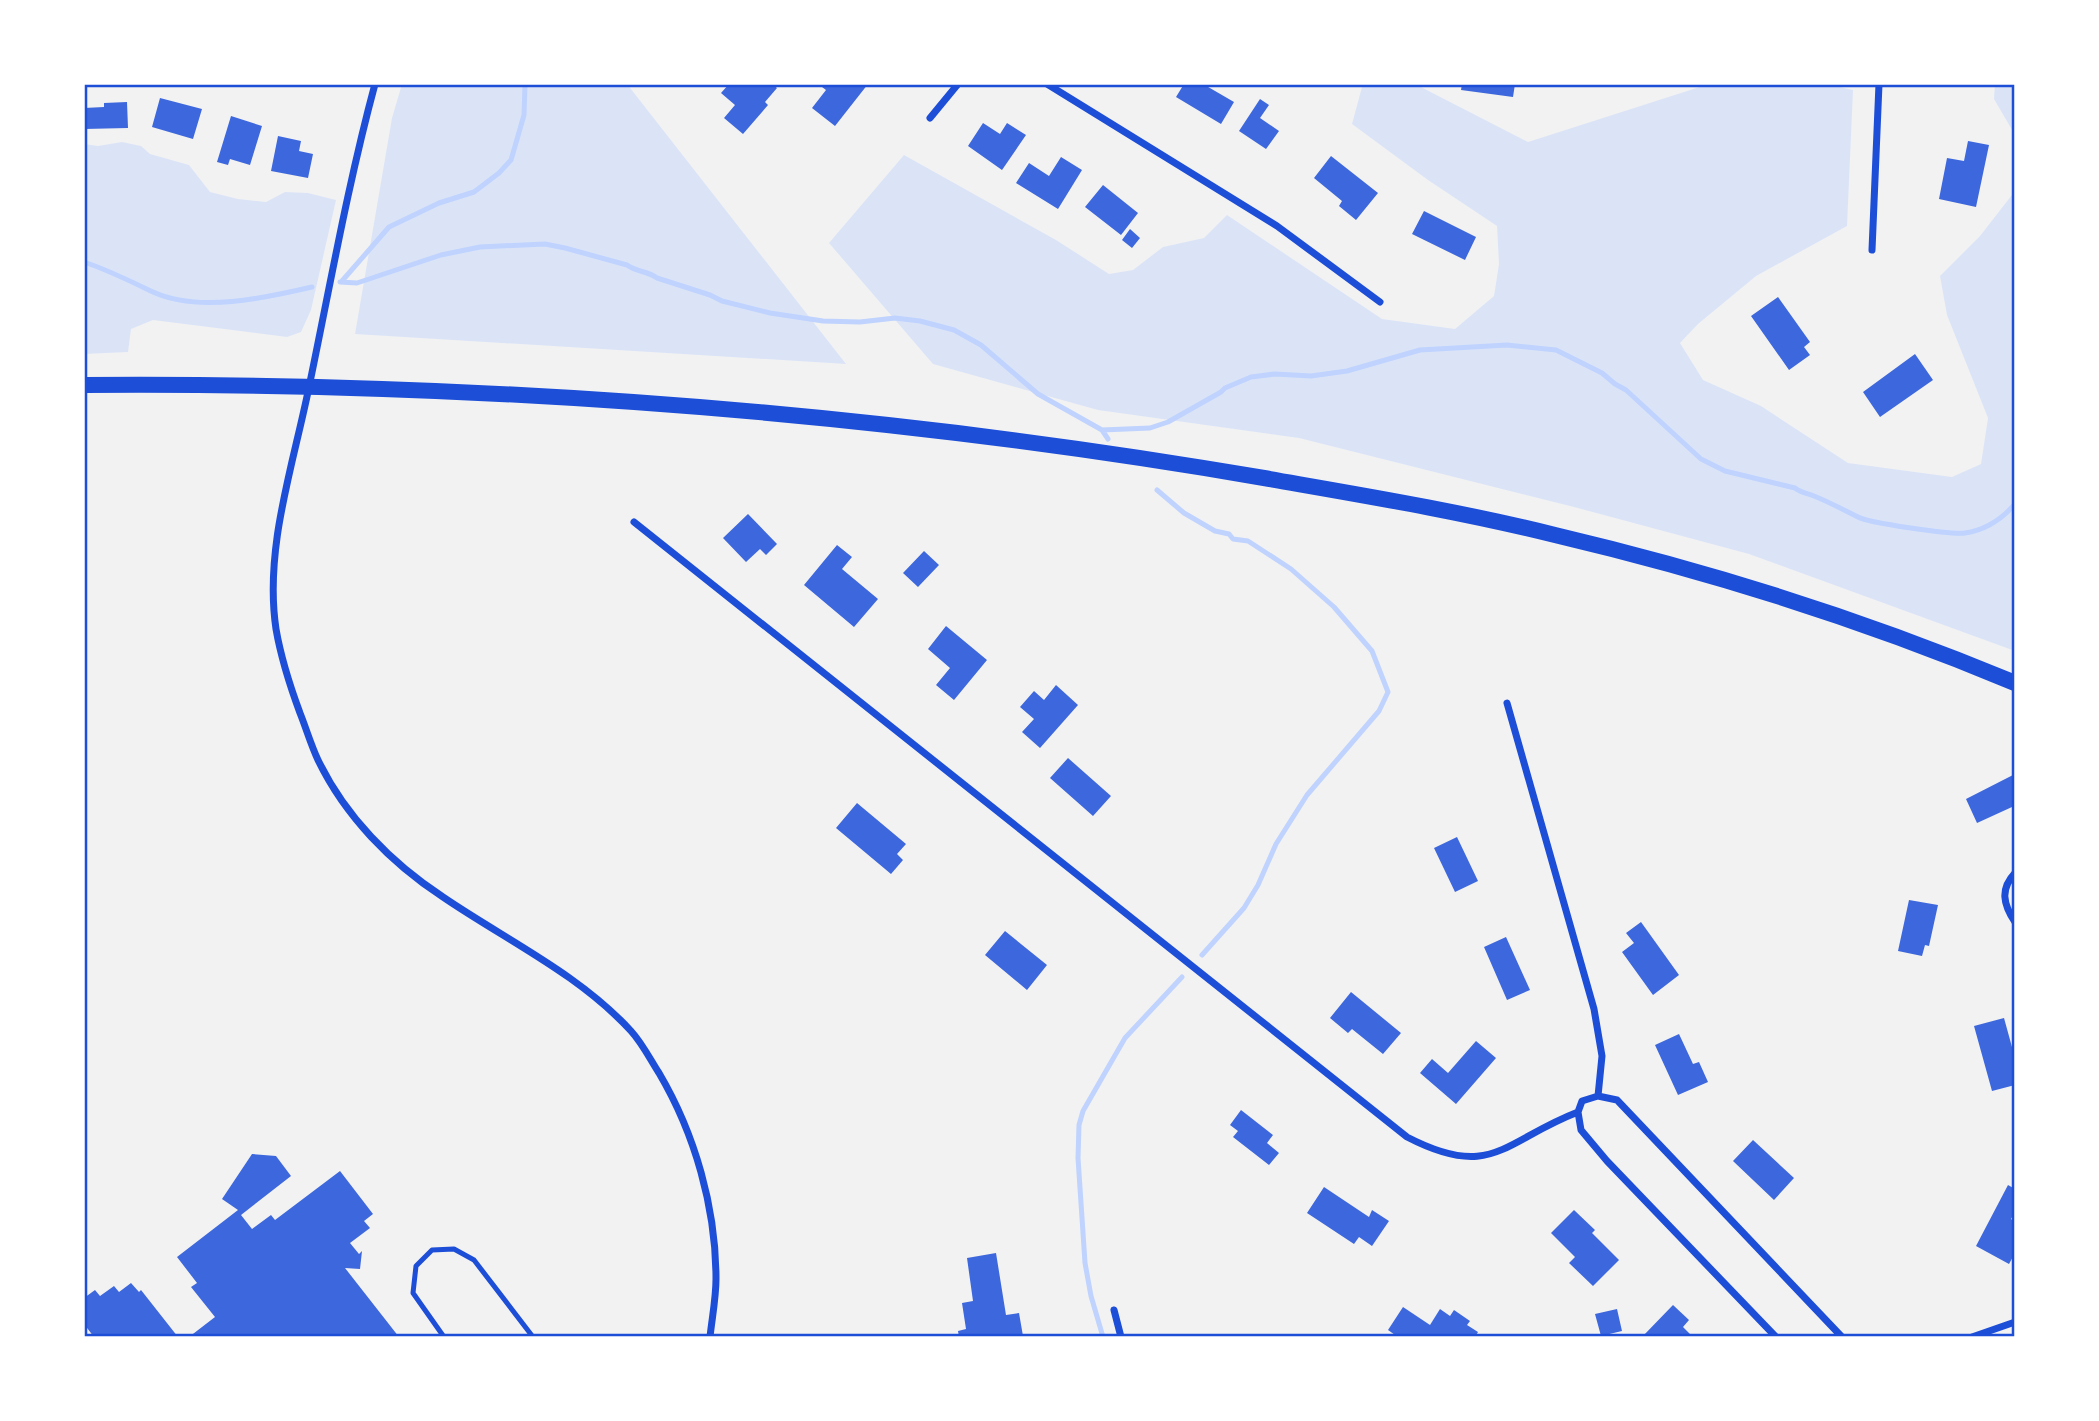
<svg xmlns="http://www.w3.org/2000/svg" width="2099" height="1421" viewBox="0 0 2099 1421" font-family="Signika,sans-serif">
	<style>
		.green { fill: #dbe4f7 }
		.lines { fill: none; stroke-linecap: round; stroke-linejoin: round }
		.stream { stroke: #bfd3fe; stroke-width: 5 }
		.building { fill: #3d67dc }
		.service { stroke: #1d4ed8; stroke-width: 5 }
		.minor { stroke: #1d4ed8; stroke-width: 7 }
		.primary { stroke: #1d4ed8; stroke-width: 16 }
		.neatline { fill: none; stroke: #1d4ed8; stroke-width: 2.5 }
	</style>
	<rect width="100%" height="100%" fill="#f2f2f2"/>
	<!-- green -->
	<path class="green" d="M402,84h225l219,280 -491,-30 37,-216z
		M1396,84h19l113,58 181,-58h117l27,6 -6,136 -91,50 -58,48 -18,19 23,37 58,26 87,57 104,14 29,-13 7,-46 -41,-103 -7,-39 40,-40 35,-45v460l-266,-97 -175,-47 -275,-69 -201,-28 -165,-46 -104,-121 75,-88 152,85 53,34 24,-4 30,-23 41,-9 23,-23 155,104 73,10 39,-33 5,-32 -2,-38 -69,-46 -76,-56 10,-37z
		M1995,84h20v51l-21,-36z
		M122,142l19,4 9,8 39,11 21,27 28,7 28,3 19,-10 23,1 28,7 -25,110 -10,22 -14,5 -134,-17 -22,9 -3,23 -44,2v-210l14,2z"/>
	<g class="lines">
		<!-- stream -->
		<path class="stream" d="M84,262c24,8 46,19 69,30 46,21 112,6 159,-5
			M342,281l47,-54 50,-24 35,-11 25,-19 12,-13 13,-45 1,-31
			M340,282l17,1 84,-28 39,-8 65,-3 20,4 62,17c9,7 21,6 30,13l53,17 12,6 48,12 53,8 37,1 35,-4 25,3 34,9 27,15 57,49 64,36 48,-2 18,-6 53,-30 4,-4 26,-11 24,-3 36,2 36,-5 73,-21 87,-5 49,5 46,23 13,11 11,6 75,69 24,12 70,17c6,5 12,5 19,8 15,6 30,14 44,21 11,6 94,18 107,16 21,-3 36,-13 50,-29
			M1102,430l6,9
			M1157,490l27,23 31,18 14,3 4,5 15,2 43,28 43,38 38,44 16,41 -9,19 -72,84 -31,49 -18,41 -14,23 -42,47
			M1103,1337l-12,-41 -6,-33 -7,-105 1,-33 4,-14 42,-73 57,-61"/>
	</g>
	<!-- building -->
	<path class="building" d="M729,84h43l5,4 -12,14 3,3 -25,29 -19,-16 11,-13 -14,-12z
		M818,84h50l-33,42 -23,-18 14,-18z
		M1184,84h19l31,18 -13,22 -45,-27z
		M1462,84h53l-2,13 -52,-7z
		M160,98l42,11 -9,30 -41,-12z
		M1260,99l9,6 -9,13 19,13 -13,18 -27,-18z
		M127,102l1,26 -44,1v-21l20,-1v-4z
		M231,116l31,10 -12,39 -20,-6 -2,6 -11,-3z
		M983,123l17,11 7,-11 19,12 -24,35 -34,-24z
		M278,136l23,5 -2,10 14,3 -5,24 -37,-7z
		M1968,141l21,4 -13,62 -37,-8 8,-41 17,3z
		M1331,156l47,37 -22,27 -17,-14 3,-5 -28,-23z
		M1061,157l21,13 -24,39 -42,-26 13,-20 20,13z
		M1103,185l35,28 -17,22 -36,-28z
		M1424,211l52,26 -11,23 -53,-26z
		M1130,229l10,9 -8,10 -10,-8z
		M1778,297l32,45 -6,5 6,8 -21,15 -38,-54z
		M1915,354l18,26 -53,37 -17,-25z
		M748,514l29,30 -11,11 -6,-6 -14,13 -23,-24z
		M837,545l15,12 -10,12 36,30 -24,28 -50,-42z
		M924,551l15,14 -21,22 -15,-14z
		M946,626l41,34 -33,40 -18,-15 14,-17 -22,-19z
		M1056,685l22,20 -38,43 -18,-16 12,-13 -14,-12 14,-16 10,9z
		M1068,758l43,38 -18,20 -43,-38z
		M2013,775l2,33 -3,-1 -35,16 -11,-24z
		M857,803l49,41 -9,10 6,6 -12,14 -55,-46z
		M1457,837l21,44 -23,11 -21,-44z
		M1909,900l29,5 -9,41 -4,-1 -3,11 -24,-5z
		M1641,922l38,53 -26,20 -31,-43 12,-9 -8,-10z
		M1005,931l42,34 -20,25 -42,-35z
		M1506,937l24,53 -23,10 -23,-53z
		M1351,992l50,41 -18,21 -31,-25 -4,4 -18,-15z
		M2004,1018l11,40v27l-23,6 -18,-65z
		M1679,1034l14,30 6,-2 9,20 -30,13 -23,-50z
		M1476,1041l20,17 -40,46 -36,-31 12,-14 16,14z
		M1241,1110l32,25 -6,8 12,10 -10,12 -36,-28 5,-6 -8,-6z
		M1753,1140l41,38 -20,22 -41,-39z
		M252,1154l24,2 15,20 -50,39 11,14 19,-14 4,5 65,-49 33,43 -9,7 6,7 -20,15 9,11 3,-3 -2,18 -15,-1 54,69h-210l26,-20 -24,-30 6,-4 -20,-26 61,-47 -16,-11z
		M2008,1185l7,4v23l-4,7 4,3v31l-6,11 -33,-18z
		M1324,1187l45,30 3,-7 17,11 -17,25 -13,-9 -5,7 -47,-31z
		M1574,1210l21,20 -3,3 27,27 -26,26 -24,-23 6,-6 -24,-24z
		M996,1253l10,62 13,-2 4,23 -64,1 -1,-6 8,-2 -4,-26 11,-2 -6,-43z
		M131,1283l8,9 2,-2 37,47h-84l-10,-13v-26l11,-8 5,6 14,-10 5,6z
		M1673,1305l16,15 -6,7 10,10h-51z
		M1403,1307l27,18 10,-16 10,7 4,-6 16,11 -3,4 11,7 -3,5h-77l-10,-7z
		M1617,1309l5,22 -21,5 -6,-22z"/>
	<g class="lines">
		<!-- service -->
		<path class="service" d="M444,1337l-31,-44 3,-27 16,-16 22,-1 20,11 59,77"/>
		<!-- minor -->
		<path class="minor" d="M375,84c-27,100 -45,202 -66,303 -16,79 -45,162 -33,242 5,29 14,57 24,84 6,15 11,32 18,47 27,56 73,103 125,137 63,43 136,77 188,134 11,12 19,28 28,42 36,61 57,135 57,206 0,19 -4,39 -6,58
			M1047,84l230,142 103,76
			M930,118l28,-34
			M1872,250l7,-166
			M634,522l773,615c85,44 96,4 171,-25l4,-11 16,-5 19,4 225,237
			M1507,703l87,306 8,47 -4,40
			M2015,873c-15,16 -12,31 0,49
			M1578,1112l3,18 26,31 169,176
			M1114,1310l7,27
			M1972,1337l43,-15"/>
		<!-- primary -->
		<path class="primary" d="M84,385c395,-3 791,26 1180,93 97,17 195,33 291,57 157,37 312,86 460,148"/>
	</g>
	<!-- border -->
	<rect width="2099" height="1421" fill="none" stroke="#ffffff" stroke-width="172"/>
	<rect x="86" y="86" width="1927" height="1249" class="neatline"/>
</svg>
